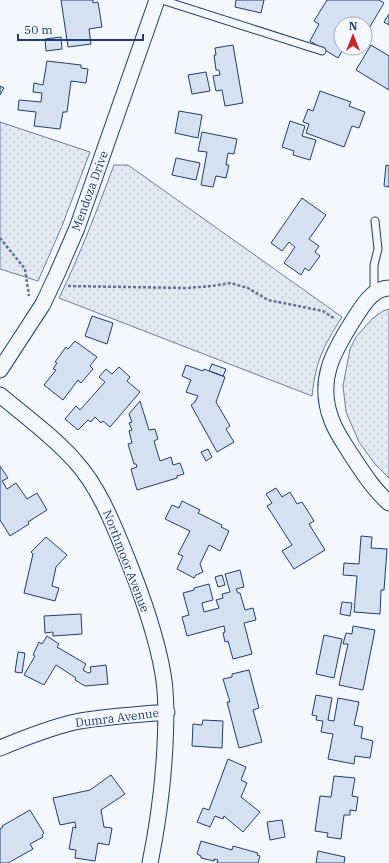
<svg xmlns="http://www.w3.org/2000/svg" width="389" height="863" viewBox="0 0 389 863" font-family="'IBM Plex Serif',serif">
	<style>
		.park { fill: url(#park-dots); stroke: #687fa3 }
		.building { fill: #d5e0f0; stroke: #1d3f73 }
		.lines { fill: none; stroke-linecap: round; stroke-linejoin: round }
		.service-casing { stroke: #1d3f73; stroke-width: 9 }
		.minor-casing { stroke: #1d3f73; stroke-width: 17 }
		.path { stroke: #5e769c; stroke-width: 2.5; stroke-dasharray: 3 2; stroke-linecap: butt }
		.service { stroke: #f4f7fb; stroke-width: 7 }
		.minor { stroke: #f4f7fb; stroke-width: 15 }
		.labels { text-anchor: middle; stroke-width: 3; stroke-linejoin: round; paint-order: stroke }
		.street-label { font-size: 12px; fill: #1d3f73; stroke: #f4f7fb }
	</style>
	<defs>
		<pattern id="park-dots" width="8" height="8" patternUnits="userSpaceOnUse"><rect width="8" height="8" fill="#e3e9f0"/><path d="M2 2h.1M6 6h.1" fill="none" stroke="#c2c9d1" stroke-width="1.8" stroke-linecap="round"/></pattern>
	</defs>
	<rect width="100%" height="100%" fill="#f4f7fb"/>
	<!-- park -->
	<path class="park" d="M0,122l90,30 -28,74 -24,55 -38,-12z
		M114,165h14l214,152c-19,30 -26,43 -30,79l-253,-98c21,-43 38,-88 55,-133z
		M389,309v169l-14,-14 -16,-22 -13,-30 -3,-26 7,-37 6,-12 17,-19 10,-7z"/>
	<!-- building -->
	<path class="building" d="M61,0h32v3l5,-1 4,25 -13,2 2,15 -23,3z
		M236,0h28l-3,13 -26,-6z
		M327,0h52l5,3 -19,32v-11h-24v24h3l-6,10 -28,-17 9,-17 -5,-3z
		M389,14v11l-5,-3z
		M61,37l1,12 -16,2 -1,-12z
		M233,45l10,58 -18,3 -3,-16 -6,1 -3,-15 7,-1 -1,-5h-3l-2,-15h2l-1,-7z
		M371,45l18,11v34l-33,-20z
		M345,48h12l-3,5z
		M47,61l34,4v3l7,1 -2,14 -15,-2 -4,31h-4l-3,17 -26,-3 2,-14 -18,-2 1,-10 22,2 1,-9 -9,-1 1,-9 9,2z
		M206,72l4,19 -18,3 -4,-19z
		M0,86l4,2 -4,7z
		M320,91l31,11 -2,4 16,6 -6,16 -7,-2 -8,21 -38,-14 3,-9 -6,-2 5,-13 5,2z
		M179,111l23,4 -4,23 -23,-5z
		M290,121l15,5 -3,10 14,4 -6,20 -17,-5 1,-4 -12,-4z
		M202,132l35,7 -3,15 -6,-1 -2,12h3l-3,13 -10,-2 -3,11 -12,-2 6,-33 -9,-1z
		M176,158l24,5 -4,17 -24,-5z
		M386,165l3,1v21l-5,-1z
		M302,198l24,17 -17,24 10,7 -4,6 5,4 -11,15 -4,-3 -4,7 -17,-12 11,-16 -6,-5 -7,9 -11,-8z
		M92,316l21,7 -6,21 -22,-8z
		M75,341l22,16 -7,9 3,3 -12,14 -3,-3 -15,20 -19,-15 12,-15 -3,-1 4,-6 -2,-1 11,-15 2,2z
		M212,364l14,5 -3,7 -14,-5z
		M186,365l17,6 1,-2 21,8 -9,25 14,24 -4,3 8,13 -17,10 -26,-47 4,-3 3,-6 -12,-4 5,-12 -9,-4z
		M119,367l11,10 -3,4 13,11 -30,35 -7,-6 -2,2 -6,-6 -4,5 -3,-2 -10,10 -13,-11 11,-13 4,4 25,-28 -6,-5 7,-8 6,5z
		M140,401l9,29 6,-1 3,10 -4,2 6,20 11,-4 2,8 7,-2 4,11 -7,2v2l-40,12 -6,-21 6,-2 -1,-3h-2l-6,-20 4,-1 -3,-12 3,-1 -3,-7 3,-1 -3,-8z
		M208,449l4,8 -6,4 -5,-9z
		M0,466l8,12 -6,3 5,8 9,-6 11,16 10,-6 10,17 -19,12 1,2 -19,12 -10,-16z
		M276,488l6,9 8,-5 7,12 5,-2 12,19 -5,3 16,26 -31,19 -12,-18 10,-6 -25,-39 5,-3 -6,-9z
		M182,501l18,9 -2,3 24,12 -1,2 8,4 -9,20 -11,-6 -9,19 3,8 -7,3 -2,3 -17,-9 6,-13 -5,-2 12,-23 -25,-12 7,-14 7,3z
		M361,536l11,1 -1,11 16,1 -3,41h-3l-1,24 -26,-2 3,-36 -14,-1 1,-12 15,1z
		M46,537l21,18 -11,12 -4,19 7,2 -4,13 -31,-8 9,-39 -2,-2z
		M240,570l4,17 -8,2 2,4h2l5,17 8,-2 3,12 -12,3 8,31 -19,5 -5,-18 -3,1 -2,-9 2,-1 -1,-6 -37,10 -5,-19 7,-2 -6,-22 11,-3v-2l15,-4 4,16 -11,3 2,9 15,-4 -3,-8 7,-2 -1,-4 8,-2 -5,-18z
		M222,575l3,10 -7,2 -3,-10z
		M342,602l10,1 -2,13 -10,-2z
		M81,614l1,20 -29,2v-4l-8,1 -1,-17z
		M353,626l22,4 -12,60 -24,-5 9,-41h-5l3,-11 6,1z
		M324,635l18,4 -8,39 -18,-4z
		M47,636l12,8 -2,3 29,17 -3,6 5,3 3,-1 -1,-5 16,-2 2,19 -23,2 -10,-6 1,-2 -20,-13 -12,20 -20,-10 11,-19 -2,-1 6,-13 3,2z
		M18,652l7,1 -3,20 -7,-1z
		M249,670l10,38 -6,2 9,32 -23,6 -12,-46h3l-7,-23 9,-2v-3z
		M316,695l16,3 -4,22 6,1 4,-23 21,4 -5,23 9,2 -2,11 12,3 -3,17 -15,-2 -1,8 -26,-5 5,-25 -12,-2 2,-11 -7,-1 1,-4 -5,-1z
		M203,720l20,1 -1,27 -30,-2 1,-22 9,1z
		M228,759l18,8 -5,13 6,3 -6,14 19,15 -17,20 -19,-16 -1,3 -8,-3 -5,11 -13,-5 6,-14 6,2z
		M111,775l14,19 -24,16 3,17 8,1 -3,17 -11,-2 -3,18 -20,-3 1,-8 -7,-1 4,-22 3,1 -1,-6 -15,3 -7,-27 37,-8z
		M334,776l21,2 -3,18 6,1 -2,14 -6,-1v5h-6l-3,24 -14,-2 1,-4 -13,-2 5,-35 11,1z
		M30,810l14,23 -2,2 1,2 -13,7 3,5 -25,14h-8v-34l3,-2 -1,-1z
		M282,820l3,17 -15,3 -3,-18z
		M201,841l31,9 1,-4 25,7 -1,2 3,1 -2,7h-41l1,-3 -4,-1v2l-13,-3v-2l-4,-2z
		M318,851l27,6 -1,6h-28z"/>
	<g class="lines">
		<!-- service casing -->
		<g class="service-casing">
			<path id="service" d="M162,0l160,51
				M374,294v-29l4,-16 -3,-28"/>
		</g>
		<!-- minor casing -->
		<g class="minor-casing">
			<path id="minor" d="M389,288c-17,0 -27,19 -35,31 -21,33 -38,62 -22,102 4,11 12,22 18,32 12,18 23,36 39,50
				M0,370l43,-66 14,-30 20,-46 80,-228
				M0,395c25,21 54,42 75,66 23,25 37,60 50,92 16,39 31,80 38,121 4,24 3,48 2,72 -2,40 -7,78 -15,117
				M0,748c24,-10 49,-20 75,-26 30,-6 61,-7 92,-10"/>
		</g>
		<!-- path -->
		<path class="path" d="M0,238l25,31 4,27
			M68,286l119,2 25,-2 18,-3 18,5 20,12 55,11 12,8"/>
		<!-- service -->
		<use href="#service" class="service"/>
		<!-- minor -->
		<use href="#minor" class="minor"/>
	</g>
	<g class="labels">
		<!-- street labels -->
		<g class="street-label">
			<text transform="translate(90 191) rotate(-70)" y="4">Mendoza Drive</text>
			<text transform="translate(126 561) rotate(69)" y="4">Northmoor Avenue</text>
			<text transform="translate(117 718) rotate(-7)" y="4">Dumra Avenue</text>
		</g>
	</g>
	<!-- north arrow -->
	<g transform="translate(353 36)"><circle r="19" fill="#f4f7fb" stroke="#9eadc5"/>
	<path d="M0-3L7 15L0 10L-7 15Z" fill="#c62828"/>
	<text y="-6" font-size="11" font-weight="bold" text-anchor="middle" fill="#1d3f73">N</text>
	</g>
	<!-- scale -->
	<path d="M18 34v6h125v-6" fill="none" stroke="#1d3f73" stroke-width="2"/>
	<text x="24" y="34" font-size="12" fill="#1d3f73" stroke="#f4f7fb" stroke-width="3" paint-order="stroke">50 m</text>
</svg>
